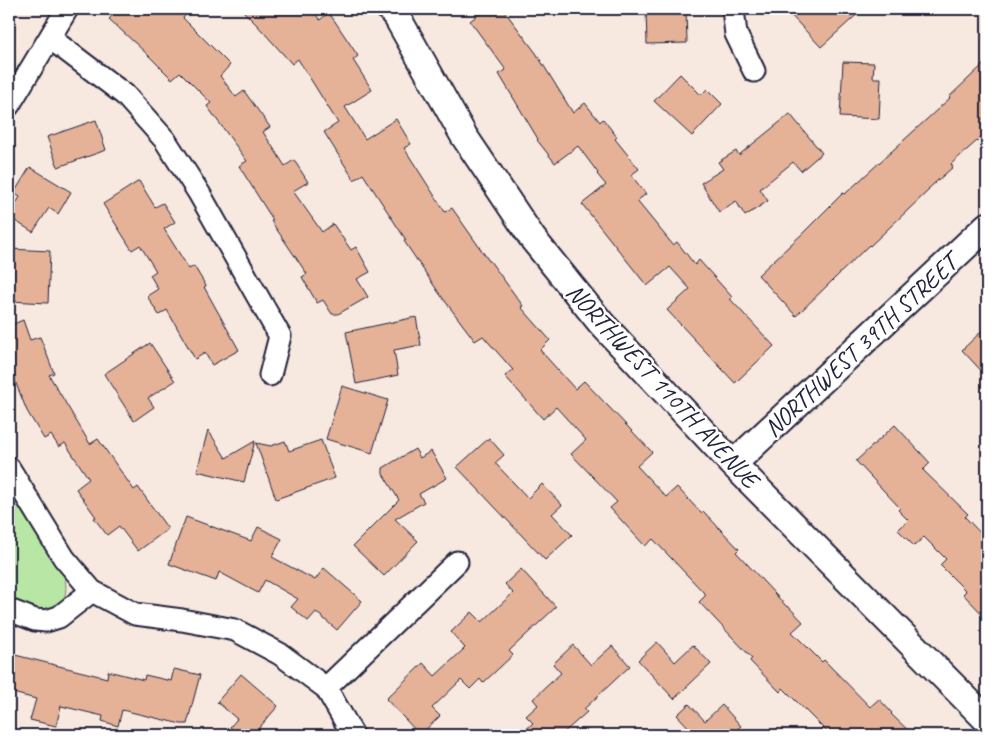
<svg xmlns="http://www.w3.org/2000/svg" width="996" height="744" viewBox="0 0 996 744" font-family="Caveat,sans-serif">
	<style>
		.green { fill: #b8e7a5; stroke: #6d8470 }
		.building { fill: #e5b298; stroke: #22223b }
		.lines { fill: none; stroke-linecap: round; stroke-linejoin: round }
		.minor-casing { stroke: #22223b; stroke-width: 25 }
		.tertiary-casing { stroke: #22223b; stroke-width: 30 }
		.minor { stroke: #fff; stroke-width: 21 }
		.tertiary { stroke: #fff; stroke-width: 26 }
		.labels { text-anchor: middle; stroke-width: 5; stroke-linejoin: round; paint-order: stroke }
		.street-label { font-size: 25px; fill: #22223b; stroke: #fff }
	</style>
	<rect width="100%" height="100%" fill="#f7e8e0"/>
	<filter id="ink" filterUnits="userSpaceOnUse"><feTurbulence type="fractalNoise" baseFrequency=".02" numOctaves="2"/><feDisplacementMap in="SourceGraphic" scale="10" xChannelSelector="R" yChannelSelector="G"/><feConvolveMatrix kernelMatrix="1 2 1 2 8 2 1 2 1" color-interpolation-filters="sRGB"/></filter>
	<g filter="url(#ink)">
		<!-- green -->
		<path class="green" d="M9,491c12,20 25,40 38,59 4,7 11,14 15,22 6,11 6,28 -6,35 -14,8 -36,-4 -47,-11z"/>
		<!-- building -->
		<path class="building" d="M119,9h72l-8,9 47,47 -10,11 16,21 8,-6 26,36 -7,5 22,34 9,-6 14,22 -15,9 29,41 11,-8 18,26 5,-3 14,25 -13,7 11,18 -30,17h-6l-9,-14 -6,3 -15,-26 5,-3 -36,-53 2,-1 -34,-54 8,-5 -40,-55 4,-3 -31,-31 -8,7 -25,-25 -38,-35z
			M241,9h70l9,11 8,-7 6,7 24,36 -5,4 19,30 -27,17 20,32 31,-20 15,25 -7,4 41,64 7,-4 37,53h1l33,45 -2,1 29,33 -10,10 35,39 9,-8 68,71 -15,14 29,31 11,-10 24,26 2,-2 36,38 -3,3 51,55 1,-1 15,16 -11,10 30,30 2,-2 46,47 9,-8 13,14 -1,1 22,21h-83l-47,-47 -3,4 -30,-31 2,-3 -53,-56 7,-7 -53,-56 -8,7 -35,-38 7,-6 -46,-48 15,-14 -30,-33 -13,12 -38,-43 8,-6 -30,-34 -8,5 -36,-48 -35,-52 2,-1 -43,-66 -9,6 -30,-48 14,-9 -40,-64 -6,5 -35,-39z
			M486,9h17l33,44 37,60 12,-10 15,19 3,-3 14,18 -2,2 24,30 -8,6 15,19 -9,7 36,44 4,-3 18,23 4,-5 33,37 -2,2 44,47 -39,37 -68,-73 23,-21 -20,-22 -23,19 -65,-82 24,-19 -9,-11 1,-1 -20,-27 -23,17 -18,-23 1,-1 -39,-65 7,-4 -36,-49z
			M646,9h40l1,34 -40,1z
			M785,9h78l-42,38z
			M987,61v71l-36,32 2,3 -25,22 1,1 -59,56 -1,-1 -73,71 -38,-41 44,-41 41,-41 2,1 105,-96 -1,-1z
			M843,62l31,1 -1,15h8l-2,41 -39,-2z
			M680,74l21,21 6,-6 15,15 -30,32 -38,-35z
			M790,114l32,39 -21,18 -8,-9 -33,27 8,12 -23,15 -9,-15 -17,11 -18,-29 22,-14 -5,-7 18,-11 3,4z
			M96,120l10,30 -48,17 -11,-30z
			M30,167l41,25 -13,22 -9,-6 -16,24 -24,-15v-2l11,-18 -6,-4z
			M139,181l16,26 8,-4 12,19 -11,7 25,40 5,-3 12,20 -2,1 35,63 -27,15 -7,-12 -10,6 -28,-49 -8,5 -12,-19 11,-7 -8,-14 6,-4 -16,-26 -8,5 -29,-46z
			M9,249l41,2 -2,52 -39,-2z
			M416,317l5,28 -27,5 4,25 -42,9 -10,-52z
			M23,320l7,20 10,-3 14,36 -5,2 41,69 8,-5 36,51 4,-3 30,42 -30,22 -19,-25 -12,9 -13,-17 2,-1 -20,-28 13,-10 -24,-36 -6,4 -8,-12 -7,4 -17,-28 -18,-45v-40z
			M987,326v51l-25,-27z
			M150,343l25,38 -27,17 6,9 -20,14 -30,-47z
			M342,386l46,14 -16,53 -46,-14z
			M895,425l35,38 -7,7 45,44 -3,3 22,23v79l-24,-25 3,-3 -26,-26 6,-6 -22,-22 -10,9 -16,-16 10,-10 -10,-10 2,-2 -44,-47z
			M208,430l18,28 29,-17 -11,41 -47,-11z
			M489,438l15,17 -9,8 33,35 14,-14 20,21 -10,9 20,21 -27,25 -88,-93z
			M321,440l14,38 -59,21 -20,-56 15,3 14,-5 4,10z
			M415,449l5,9 11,-7 16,27 -28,16 5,8 -29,17 23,22 -34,35 -31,-30 46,-46 -16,-26v-6z
			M186,517l65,24 7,-14 24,12 -10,18 43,23 9,-12 38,33 -25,29 -21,-18 -8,9 -17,-14 7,-8 -33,-19 -7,13 -39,-21 -3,9 -47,-17z
			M521,569l35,38 -47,44 4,4 -30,28 -3,-4 -10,10 -9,-9 -29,28 8,8 -20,19 -34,-36 37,-36 12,13 30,-28 -14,-16 21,-20 10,10 31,-29 -8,-9z
			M657,642l18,20 18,-17 18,19 -37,35 -36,-39z
			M573,645l18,20 21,-19 18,20 -46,43 3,3 -26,23h-41l13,-12 -7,-7 12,-11 -5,-6 28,-26 -8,-9z
			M15,655l92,23 1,-7 36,9 1,-5 26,6 3,-12 26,6 -13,49h-6l-59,-14 -4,16 -16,-5 1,-5 -42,-10 -5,20 -26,-6 6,-21 -27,-7v-14z
			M241,674l37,32 -25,29h-13l-10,-8 7,-8 -20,-17z
			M689,704l16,17 17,-16 19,21 -11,9h-41l4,-3 -16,-17z"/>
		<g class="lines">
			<!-- minor casing -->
			<g class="minor-casing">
				<path id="minor" d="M733,9l3,25 18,37
					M50,38l75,57 40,45 34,53 81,143 -10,39
					M9,105l58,-96
					M9,468l55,90 28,33 43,23 47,6 53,10 45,24 46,34 27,47
					M9,610l26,10 11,1 13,-4 33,-26
					M326,688l131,-126"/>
			</g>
			<!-- tertiary casing -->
			<g class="tertiary-casing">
				<path id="tertiary" d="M390,9l7,8 67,119 69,103 68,84 132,141 254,256
					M733,464l254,-238"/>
			</g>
			<!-- minor -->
			<use href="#minor" class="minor"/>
			<!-- tertiary -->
			<use href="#tertiary" class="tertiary"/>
		</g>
	</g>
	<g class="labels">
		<!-- street labels -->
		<g class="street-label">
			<text transform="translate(860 345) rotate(-43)" y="9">NORTHWEST 39TH STREET</text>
			<text transform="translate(663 385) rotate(47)" y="9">NORTHWEST 110TH AVENUE</text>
		</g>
	</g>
	<!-- margin -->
	<rect width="996" height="744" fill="none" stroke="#fff" stroke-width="30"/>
	<rect x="15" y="15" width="966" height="714" fill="none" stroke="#22223b" stroke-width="2" filter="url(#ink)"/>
</svg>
